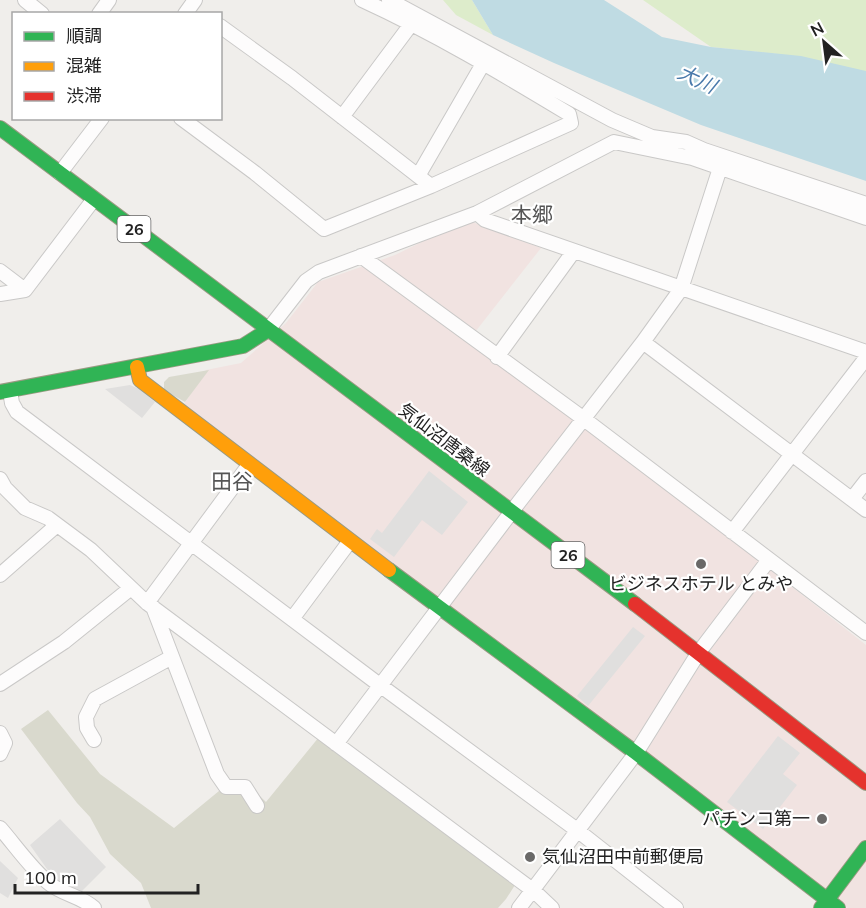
<svg xmlns="http://www.w3.org/2000/svg" width="866" height="908" viewBox="0 0 866 908" font-family="Mulish,'Noto Sans JP',sans-serif">
	<style>
		.commercial { fill: #f1e3e1 }
		.construction { fill: #d9d9cd }
		.grass { fill: #ddeccb }
		.parking { fill: #e0dfde }
		.water { fill: #bfdbe3 }
		.lines { fill: none; stroke-linecap: round; stroke-linejoin: round }
		.street-casing { stroke: #c9c8c7; stroke-width: 16 }
		.fast-casing { stroke: #999a82; stroke-width: 16 }
		.slow-casing { stroke: #999a82; stroke-width: 16 }
		.jam-casing { stroke: #999a82; stroke-width: 16 }
		.street { stroke: #fdfcfc; stroke-width: 14 }
		.fast { stroke: #30b455; stroke-width: 14 }
		.slow { stroke: #ff9f0a; stroke-width: 14 }
		.jam { stroke: #e5322d; stroke-width: 14 }
		.poi-dot { fill: #6a6968; stroke: #fff; stroke-width: 2 }
		.labels { text-anchor: middle; stroke-width: 4.5; stroke-linejoin: round; paint-order: stroke }
		.shield { fill: #fff; stroke: #646464; stroke-width: 1.5 }
		.shield-label { font-size: 16px; font-weight: bold; fill: #222 }
		.street-label { font-size: 18px; fill: #222; stroke: #fff }
		.poi-label { font-size: 18px; fill: #222; stroke: #fff }
		.water-label { font-size: 20px; font-style: italic; fill: #4a7aab; stroke: #fff }
		.quarter-label { font-size: 21px; fill: #555; stroke: #fff }
	</style>
	<rect width="100%" height="100%" fill="#f0eeeb"/>
	<!-- commercial -->
	<path class="commercial" d="M467,220l74,28 -73,93 230,172 168,132v263h-18l-665,-502 23,-36 35,-7 45,-40 32,-41 77,-27z"/>
	<!-- construction -->
	<path class="construction" d="M209,370l-24,32 -21,-12v-8l5,-5z
		M48,710l52,64 74,54 45,-37 12,4 15,-12 20,19 53,-65 196,148 -9,14 -8,9h-347l-10,-25 -31,-29 -20,-37 -13,-14 -56,-74z"/>
	<!-- grass -->
	<path class="grass" d="M443,0h29l21,35 -37,-20z
		M643,0h223v74l-89,-20 -66,-7z"/>
	<!-- parking -->
	<path class="parking" d="M130,385l9,4 16,13 -13,16 -37,-29z
		M429,471l39,31 -26,33 -20,-15 -28,37 -24,-18 7,-10 5,4z
		M633,627l12,9 -57,70 -11,-10z
		M778,736l22,17 -17,21 14,11 -34,44 -36,-27z
		M60,819l46,48 -24,24 -15,-2 -20,-20 -17,-24z
		M0,861l18,17 -10,20 -8,-5z"/>
	<!-- water -->
	<path class="water" d="M472,0h132l58,37 49,10 90,9 65,15v110l-165,-56 -147,-62 -61,-28z"/>
	<g class="lines">
		<!-- street casing -->
		<g class="street-casing">
			<path id="street" d="M25,0l17,14
				M389,0l223,120 40,17 34,5 18,8 162,54
				M99,14l10,-14
				M185,14l10,-14
				M220,26l72,52 139,108
				M342,117l70,-94
				M181,118l74,55 69,56 107,-43 140,-63 -2,-9c-68,-41 -135,-81 -207,-114
				M60,173l42,-55
				M418,176l66,-114
				M477,213l8,7 381,132
				M361,256l223,163 282,214
				M0,271l25,19 69,-91
				M0,294l25,-4
				M268,330l38,-49 13,-9 158,-59 137,-71 78,16 174,60
				M643,342l223,168
				M497,357l77,-106
				M10,391l2,12 5,9 364,274 196,144 99,78
				M0,479l5,9 20,20 23,10 43,32 56,53 387,288 18,17
				M852,499l14,-18
				M732,532l134,-174
				M0,575l57,-50
				M147,603l102,-138
				M153,607l64,167 9,13h19l12,19
				M292,619l58,-78
				M0,684l64,-42 67,-54
				M0,733l5,10 -5,11
				M94,740l-7,-12 -1,-11 9,-18 77,-42
				M336,744l183,-242 124,-160 38,-53 39,-121
				M0,828c15,17 32,42 50,56 14,11 31,12 44,24
				M519,908l117,-155 63,-101 69,-91"/>
		</g>
		<!-- fast casing -->
		<g class="fast-casing">
			<path id="fast" d="M0,128l635,476
				M0,392l243,-46 25,-16
				M389,570l247,183 202,155
				M821,908l45,-60"/>
		</g>
		<!-- slow casing -->
		<g class="slow-casing">
			<path id="slow" d="M137,367l3,13 249,190"/>
		</g>
		<!-- jam casing -->
		<g class="jam-casing">
			<path id="jam" d="M635,604l231,179"/>
		</g>
		<!-- street -->
		<use href="#street" class="street"/>
		<!-- fast -->
		<use href="#fast" class="fast"/>
		<!-- slow -->
		<use href="#slow" class="slow"/>
		<!-- jam -->
		<use href="#jam" class="jam"/>
	</g>
	<!-- markers -->
	<g class="poi-dot">
		<circle cx="701" cy="564" r="6"/>
		<circle cx="822" cy="819" r="6"/>
		<circle cx="530" cy="857" r="6"/>
	</g>
	<g class="labels">
		<!-- shield labels -->
		<g class="shield">
			<rect x="117.5" y="216" width="33" height="26" rx="4.5"/>
			<rect x="551.5" y="542" width="33" height="26" rx="4.5"/>
		</g>
		<g class="shield-label">
			<text x="134" y="235">26</text>
			<text x="568" y="561">26</text>
		</g>
		<!-- street labels -->
		<g class="street-label">
			<text transform="translate(444 440) rotate(37)" y="6">気仙沼唐桑線</text>
		</g>
		<!-- poi labels -->
		<g class="poi-label">
			<text x="701" y="590">ビジネスホテル とみや</text>
			<text x="810" y="825" text-anchor="end">パチンコ第一</text>
			<text x="542" y="863" text-anchor="start">気仙沼田中前郵便局</text>
		</g>
		<!-- water labels -->
		<g class="water-label">
			<text transform="translate(697 79) rotate(25)" y="7">大川</text>
		</g>
		<!-- quarter labels -->
		<g class="quarter-label">
			<text x="532" y="222">本郷</text>
			<text x="232" y="489">田谷</text>
		</g>
	</g>
	<!-- legend -->
	<rect x="12" y="12" width="210" height="108" fill="#ffffff" stroke="#a7a7a7" stroke-width="1.5"/>
	<rect x="24" y="32" width="30" height="9" fill="#30b455" stroke="#a7a7a7" stroke-width="1.5"/>
	<text x="66" y="42" font-size="18" fill="#222222">順調</text>
	<rect x="24" y="62" width="30" height="9" fill="#ff9f0a" stroke="#a7a7a7" stroke-width="1.5"/>
	<text x="66" y="72" font-size="18" fill="#222222">混雑</text>
	<rect x="24" y="92" width="30" height="9" fill="#e5322d" stroke="#a7a7a7" stroke-width="1.5"/>
	<text x="66" y="102" font-size="18" fill="#222222">渋滞</text>
	<!-- north arrow -->
	<g transform="translate(824 42) rotate(332)" stroke="#ffffff" stroke-width="4.5" paint-order="stroke">
	<path d="M0-4.5L10 22L0 15L-10 22Z" fill="#222222"/>
	<text y="-9" font-size="16" font-weight="bold" text-anchor="middle" fill="#222222">N</text>
	</g>
	<!-- scale -->
	<path d="M15 884v9h183v-9" fill="none" stroke="#222222" stroke-width="3"/>
	<text x="24" y="884" font-size="18" fill="#222222" stroke="#ffffff" stroke-width="4.5" paint-order="stroke">100 m</text>
</svg>
